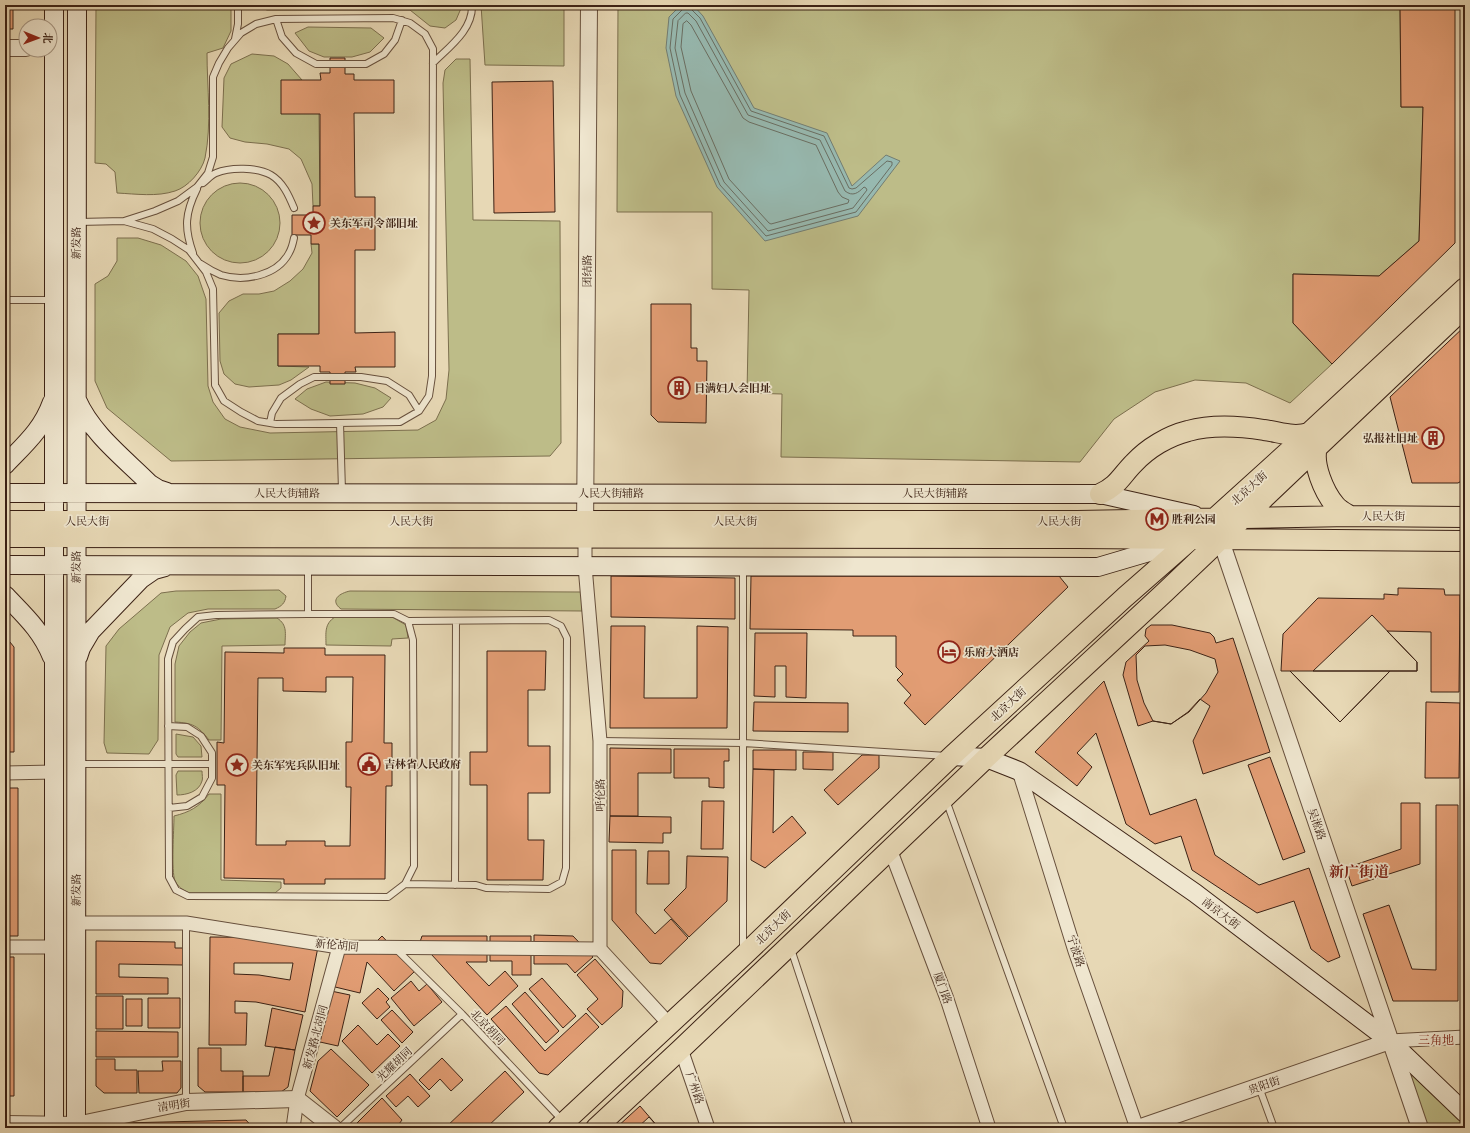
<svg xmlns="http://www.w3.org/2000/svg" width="1470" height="1133" viewBox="0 0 1470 1133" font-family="'Libre Caslon Text','Noto Serif SC',serif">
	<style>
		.green { fill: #bdbc88; stroke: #7c6f4e }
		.water { fill: #97b9b0; stroke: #737d72 }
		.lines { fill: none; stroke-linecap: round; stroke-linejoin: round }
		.shore { stroke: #6a6e62; stroke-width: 1 }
		.building { fill: #e29d74; stroke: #3c2215; fill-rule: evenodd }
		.service-casing { stroke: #67503d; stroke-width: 8 }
		.minor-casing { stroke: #67503d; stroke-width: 15 }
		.tertiary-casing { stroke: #67503d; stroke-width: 18 }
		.secondary-casing { stroke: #3c2215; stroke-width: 20 }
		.primary-casing { stroke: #3c2215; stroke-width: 22 }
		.service { stroke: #efe6cf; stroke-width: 6 }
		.minor { stroke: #efe6cf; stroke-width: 13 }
		.tertiary { stroke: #efe6cf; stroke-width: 16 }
		.secondary { stroke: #efe6cf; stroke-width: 18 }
		.primary { stroke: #e7d8b5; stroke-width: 20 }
		.labels { text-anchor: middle; stroke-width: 3.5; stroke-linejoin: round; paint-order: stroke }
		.poi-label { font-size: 11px; font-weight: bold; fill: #3c2215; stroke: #efe6cf; text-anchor: start }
		.street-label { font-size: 11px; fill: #3c2215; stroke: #efe6cf }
		.neighbourhood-label { font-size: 12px; fill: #7a1f14; stroke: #efe6cf }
		.district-label { font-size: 15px; font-weight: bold; fill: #7a1f14; stroke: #efe6cf }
	</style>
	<rect width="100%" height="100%" fill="#e7d8b5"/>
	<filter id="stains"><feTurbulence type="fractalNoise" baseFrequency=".005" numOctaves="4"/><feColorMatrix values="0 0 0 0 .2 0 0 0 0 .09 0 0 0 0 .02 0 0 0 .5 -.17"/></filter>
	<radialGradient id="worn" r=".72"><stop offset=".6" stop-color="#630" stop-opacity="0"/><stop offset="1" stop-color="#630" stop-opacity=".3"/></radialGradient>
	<!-- green -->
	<path class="green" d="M96,5h135v26l-8,17 -16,5c0,34 5,71 -2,105 -3,13 -17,29 -30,33 -18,6 -39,3 -58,2l-2,-21 -9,-8 -11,-1z
		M253,5h208l1,1 -6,14 -11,8 -15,-2 -20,-16h-143z
		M481,5h83v61l-79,-1z
		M618,5h782l1,102h22l-4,134 -40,35 -86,-2v49l39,41 -42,39 -44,-20 -51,-3 -40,12 -41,27 -34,43 -299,-5 1,-63 -35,-1 2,-103 -37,-1v-77h-95z
		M308,27l63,1 13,10 -14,14 -18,5h-28l-15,-6 -14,-18z
		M252,54l22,2 14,8 14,16 -21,1 38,33 1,92h-7l-1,-22 -11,-25 -12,-10 -22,-5 -22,-2 -15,-4 -8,-11 2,-49 7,-14z
		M456,59h14l3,161 87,1 1,222 -11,13 -379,5 -64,-53 -12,-27v-97l13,-8 9,-15v-23h21l23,7 25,16 12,15 8,23 2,87 5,16 12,17 15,8 30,6 148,-3 18,-10 10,-21 3,-29 -6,-287 2,-13z
		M200 223a40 40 0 1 1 80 0a40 40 0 1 1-80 0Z
		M311,244h8v90h-41v32l31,1 -18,13 -12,5 -30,2 -14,-3 -11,-10 -4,-13 -1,-48 10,-12 14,-7h16l15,-3 16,-10 13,-12 9,-16z
		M326,382l29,1 20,5 16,10 -8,9 -20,7 -33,2 -19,-7 -16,-10 12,-10z
		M279,590l7,6c-1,7 -4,10 -11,13h-67l-20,4 -18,14 -11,28 -1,85 -9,14 -42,-1 -3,-10 2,-97 13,-17 42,-36 15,-2z
		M350,591l232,1v19l-241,-2c-12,-9 -1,-16 9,-18z
		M335,617h57l14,8 2,13 -16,1 -1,7 -65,-1c0,-12 -2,-21 9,-28z
		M277,618c11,7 8,16 8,27l-63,1 -1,94h-12c-11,-14 -16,-17 -34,-18v-58l4,-18 11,-14 11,-9 20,-4z
		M176,734l17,3 8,9 1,11h-24l-2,-3z
		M178,771h24c0,3 1,8 0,10 -3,11 -16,14 -25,14l-1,-20z
		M209,794h12v86l60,2v6l-6,5h-86c-6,-3 -11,-6 -14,-12 -4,-10 -1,-52 -1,-65 16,-4 25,-9 35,-22z
		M1395,1049l70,72v7h-41z"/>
	<!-- water -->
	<path class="water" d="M681,5h12l10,11 51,92 73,25 25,53 34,-31 14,6 -42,55 -93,25 -48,-54 -41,-91 -10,-48 3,-31z"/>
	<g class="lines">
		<!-- shore -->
		<path class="shore" d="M684,5l-1,4 -10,10 -3,29 10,47 40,90 46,51 90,-24 36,-47v-3l-5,-1 -31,27 -4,1 -3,-1 -25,-52 -73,-25 -51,-93 -9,-9 -1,-4
			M686,13h2l8,8 52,94 72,25 25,51c8,6 13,2 19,-4l2,1 1,2 -14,18 -85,23 -44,-49 -39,-89 -10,-45 3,-27z
			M687,21l4,4 52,93 6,4 67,23 22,47 4,5 7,3 -1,3 -77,21 -2,-1 -40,-44 -38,-88 -10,-44 2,-23z"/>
	</g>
	<!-- building -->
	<path class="building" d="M5,5h8v24h-8z
		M1400,5h55v238l-123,121 -39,-41v-49l86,2 40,-35 4,-134h-22z
		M330,58h15v16h9v6h40v33h-40l1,84h20v53h-20v83l40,-1v35h-40l1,5h-11v12h-15v-12h-10v-6h-42v-32h41v-90h-8v-9h-19v-20h21v-9h7v-92h-39v-34h40l-1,-7h10z
		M553,81l2,131 -61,1 -2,-131z
		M651,304h40v44h6v13h10l-1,62 -48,-1 -7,-7z
		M1465,326v153l-7,4h-46l-22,-86z
		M611,576l124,2v41l-124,-2z
		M751,576h308l9,11 -143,138 -21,-22 7,-8 -14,-15 6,-6 -7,-7v-31h-43v-6l-103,-1z
		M1398,588l46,1 1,6h15l-1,97h-28v-60l-44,-1 30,31v9h-27l-50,51 -50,-51h-9l2,-37 35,-36 66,1v-5l14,1z
		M1372,615l45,47v9h-104z
		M1151,625h21l38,8 4,4 2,6 17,-5 37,114 -67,22 -10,-33 17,-35 -10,-7 -12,13 -17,12 -18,-3 -15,5 -15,-51 3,-13 23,-21 -4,-5 1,-7z
		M611,626h34l-1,72h53v-72l31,1 -1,101h-117z
		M5,631l3,3 -3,2 9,11v105h-9z
		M755,633h52l-1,65 -20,-1v-31h-11v31l-21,-1z
		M1165,645l25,5 25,9 3,13 -12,21 -17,19 -18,12 -18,-3 -9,-18 -7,-23 -1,-25 9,-9z
		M284,648h41v7h60l-1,88h8v43h-6l-1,93h-60v5h-41v-5l-60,-1 1,-93h-8v-43l7,1 1,-91 59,1zM326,677h27l-1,65h-6v45h5l-1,59h-25v-5h-39v4h-30l2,-167h25v13l43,1z
		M487,651h59l-1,39h-17v56h22v47h-22v47h16l-1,40h-56v-95h-17v-33h17z
		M1290,671h100l-50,51z
		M1104,681l46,134 46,-16 19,56 44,30 50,-17 31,89 -12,5 -17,-13 -17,-48 -37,12 -65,-43 -11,-34 -26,8 -29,-20 -30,-91 -19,20 15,14 -15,19 -42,-34z
		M754,702l94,1v29l-95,-1z
		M1426,702l34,1 -1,75h-34z
		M610,748l61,1v24h-33v43h-28z
		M674,749h55v12h-5v27l-15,-1v-9h-35z
		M753,750h43v20l-43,-1z
		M803,752h30v18l-30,-1z
		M862,755h17v13l-41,37 -14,-15z
		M1270,757l35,95 -22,8 -35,-95z
		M753,769l21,1 -1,63 19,-17 14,17 -41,35 -14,-8z
		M5,788h13v148h-13z
		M702,801h22l-1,48h-22z
		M1401,803h19v61l-68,22 -6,-18 55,-19z
		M1436,805h22v196h-65l-30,-87 26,-9 23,64 24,1z
		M610,816l61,1v16h-8v10l-54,-1z
		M612,850h24v63l19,21 16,-15 17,19 -27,26 -11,-1 -38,-43z
		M648,851h21v33h-22z
		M687,856l41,1 -1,44 -38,36 -25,-27 22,-22z
		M534,935l39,1 20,21 -18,16 -8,-9h-33z
		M382,936l33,35 -21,20 -27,-29 -7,31 -29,-7 12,-47 29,7z
		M422,936h65v26h-21l23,24 16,-15 13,15 -31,29 -67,-73z
		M490,936h41v39h-19v-14h-22z
		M210,937l103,1 5,9 -13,65 -49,-10 -21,-1v12h12l-1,32h-37zM234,963h59l-3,17 -31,-5 -25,-1z
		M96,941l79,1v6h8v17l-64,-1v13l49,1v16h-72z
		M5,957h9v139h-9z
		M595,959l28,32 -1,16 -20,18 -15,-16 11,-10 -21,-24z
		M542,978l34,38 -13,12 -34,-39z
		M411,981l8,10 8,-7 15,18 -28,24 -23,-28z
		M378,988l11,11 -3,3 4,5 -13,12 -15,-16z
		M331,991l19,4 -12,51 -18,-4z
		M525,992l34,39 -13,12 -34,-39z
		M96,996h27v33h-27z
		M148,998h32v30h-32z
		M126,999h16v27h-16z
		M506,1006l39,45 41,-38 13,14 -51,48 -9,-2 -48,-54z
		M272,1008l31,7 -8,35 -30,-4z
		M392,1010l21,22 -11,11 -21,-23z
		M358,1025l19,20 11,-11 12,12 -28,27 -30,-32z
		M96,1031l82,1v25h-82z
		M275,1047l20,3 -7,37 -7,5h-38v-16h26z
		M198,1048h23v23h22v21h-38l-7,-6z
		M331,1049l38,36 -32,32 -27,-26 8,-30z
		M442,1058l21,22 -12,11 -11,-12 -11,11 -10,-10z
		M96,1059h19v11h22v23h-33l-8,-7z
		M162,1061h19v27l-4,5h-38l-1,-22h25z
		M505,1071l19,21 -38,36h-41z
		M410,1074l20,22 -12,11 -10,-11 -12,11 -10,-11z
		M382,1098l20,22 -6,8h-36l-4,-4z
		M640,1106l19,22h-43z
		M649,1117l10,11h-22z
		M246,1120l7,8h-136l5,-5z"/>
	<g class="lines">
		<!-- service casing -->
		<g class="service-casing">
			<path id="service" d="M276,19l6,18 14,16 20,11h50l18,-10 11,-14 7,-20
				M235,39l3,-15v-19
				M433,63c16,-16 40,-33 39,-58
				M203,183c4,-3 8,-8 13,-10 14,-6 41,-6 55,2 12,7 18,21 23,33
				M78,222l46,-1 29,8 19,10 17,11 17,22 7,17 2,96 9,16 17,11 17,9 18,3 124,-2 19,-11 10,-15 3,-20 1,-327 -8,-15 -15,-11 -17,-5 -117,1 -20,5 -15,9 -13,15 -9,15 -6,14v80l-5,16 -11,14 -19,14 -23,10 -31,10
				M193,253c-9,-25 -8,-40 4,-64
				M201,264c6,4 13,8 20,11 23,7 56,1 68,-22 3,-5 4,-10 5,-15
				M5,300h47
				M270,423l2,-10 9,-15 19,-14 14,-7h47l26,4 22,14 10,16
				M340,423l2,68
				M308,567v47
				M308,614h86l14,7 5,19 1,226 -9,18 -17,13 -200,-1 -12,-6 -7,-13 -1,-218 5,-17 12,-13 13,-12 18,-2z
				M168,726l19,1 14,9 11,17v25l-10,19 -15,9 -18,2
				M600,741l143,2 204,13
				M77,764h135
				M946,800l118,328
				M405,884l71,1 10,3 63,1 13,-7 4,-14 1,-230 -6,-12 -12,-6 -141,1
				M455,885l1,-264
				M395,948l67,66 101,107
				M743,949v-381
				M791,949l59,179
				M1259,1087l15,41
				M186,1102v-179
				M340,1128l122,-114"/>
		</g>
		<!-- minor casing -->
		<g class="minor-casing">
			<path id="minor" d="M585,538v28l15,175v208l70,76
				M1019,771l56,180 62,177
				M5,773l49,-1
				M890,849l57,150 42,129
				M76,923h110l153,24 261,2
				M5,947h49
				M1390,1041l75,-4
				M681,1049l27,79
				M293,1128l4,-29 42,-152"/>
		</g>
		<!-- tertiary casing -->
		<g class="tertiary-casing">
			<path id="tertiary" d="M5,48h21
				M1217,529l203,599
				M585,532l4,-527
				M5,1124l71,1 110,-23 111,-3 37,29
				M1138,1128l252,-87"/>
		</g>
		<!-- secondary casing -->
		<g class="secondary-casing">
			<path id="secondary" d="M54,5v1123
				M77,400c15,34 47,58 73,84l8,5 9,3
				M5,465c20,-21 37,-35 47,-63
				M5,493l1095,1 94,21
				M5,565l1093,2 85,-25
				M5,595c20,21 36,35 47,62
				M78,657l3,-9 10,-17 50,-52 13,-9 11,-3
				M952,756l34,2 33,13 176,122 195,148 75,72
				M76,1128l1,-1123"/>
		</g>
		<!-- primary casing -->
		<g class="primary-casing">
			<path id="primary" d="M1317,447c-5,17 7,45 18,58 4,5 10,8 15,11
				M1100,494c18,-8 21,-18 34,-31 14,-15 34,-27 54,-32 25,-7 51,-5 76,-1 16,2 29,8 45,3
				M5,521h1072l273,-5 115,1
				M5,537l1072,1 388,3
				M558,1128l185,-172 209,-200 173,-159 89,-78 95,-86 156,-145
				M596,1128l85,-79 305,-291 178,-165 301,-286"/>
		</g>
		<!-- service -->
		<use href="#service" class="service"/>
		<!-- minor -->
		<use href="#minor" class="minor"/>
		<!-- tertiary -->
		<use href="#tertiary" class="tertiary"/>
		<!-- secondary -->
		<use href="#secondary" class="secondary"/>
		<!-- primary -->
		<use href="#primary" class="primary"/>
	</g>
	<!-- icons -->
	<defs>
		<g id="sight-ring" transform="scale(1.15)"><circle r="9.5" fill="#efe6cf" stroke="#8f2418" stroke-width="1.5"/><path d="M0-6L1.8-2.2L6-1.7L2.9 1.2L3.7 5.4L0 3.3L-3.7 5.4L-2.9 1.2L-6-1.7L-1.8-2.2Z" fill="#8f2418"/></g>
		<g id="building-ring" transform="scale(1.15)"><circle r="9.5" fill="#efe6cf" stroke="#8f2418" stroke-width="1.5"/><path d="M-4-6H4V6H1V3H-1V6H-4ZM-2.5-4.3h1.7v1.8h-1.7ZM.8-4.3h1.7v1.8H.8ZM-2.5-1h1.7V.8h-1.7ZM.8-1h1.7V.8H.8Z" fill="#8f2418"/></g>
		<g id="metro-ring" transform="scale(1.15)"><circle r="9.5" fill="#efe6cf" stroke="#8f2418" stroke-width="1.5"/><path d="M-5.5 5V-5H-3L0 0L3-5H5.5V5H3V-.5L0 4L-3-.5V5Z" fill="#8f2418"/></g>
		<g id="hotel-ring" transform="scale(1.15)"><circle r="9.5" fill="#efe6cf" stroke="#8f2418" stroke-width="1.5"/><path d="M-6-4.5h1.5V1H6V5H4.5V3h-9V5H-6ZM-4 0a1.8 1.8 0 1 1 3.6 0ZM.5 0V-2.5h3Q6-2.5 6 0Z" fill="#8f2418"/></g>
		<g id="civic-ring" transform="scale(1.15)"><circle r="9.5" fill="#efe6cf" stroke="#8f2418" stroke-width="1.5"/><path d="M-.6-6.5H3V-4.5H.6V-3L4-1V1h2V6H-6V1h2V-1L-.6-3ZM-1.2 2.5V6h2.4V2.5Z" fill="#8f2418"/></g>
	</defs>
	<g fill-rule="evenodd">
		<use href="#sight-ring" x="314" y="223"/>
		<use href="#building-ring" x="679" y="388"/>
		<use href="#building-ring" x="1433" y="438"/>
		<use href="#metro-ring" x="1157" y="519"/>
		<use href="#hotel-ring" x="949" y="652"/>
		<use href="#civic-ring" x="369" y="764"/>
		<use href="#sight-ring" x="237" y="765"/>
	</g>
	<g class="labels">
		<!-- poi labels -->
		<g class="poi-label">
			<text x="330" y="227">关东军司令部旧址</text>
			<text x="694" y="392">日满妇人会旧址</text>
			<text x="1418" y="442" text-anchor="end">弘报社旧址</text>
			<text x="1172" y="523">胜利公园</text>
			<text x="964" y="656">乐府大酒店</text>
			<text x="384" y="768">吉林省人民政府</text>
			<text x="252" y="769">关东军宪兵队旧址</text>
		</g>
		<!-- street labels -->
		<g class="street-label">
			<text transform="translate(76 243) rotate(-90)" y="4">新发路</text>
			<text transform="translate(587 271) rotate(-90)" y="4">团结路</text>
			<text transform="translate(1249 488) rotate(-42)" y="4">北京大街</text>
			<text x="287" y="497">人民大街辅路</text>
			<text x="611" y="497">人民大街辅路</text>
			<text x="935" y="497">人民大街辅路</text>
			<text x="1383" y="520">人民大街</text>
			<text x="87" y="525">人民大街</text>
			<text x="411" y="525">人民大街</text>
			<text x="735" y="525">人民大街</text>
			<text x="1059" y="525">人民大街</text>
			<text transform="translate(76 567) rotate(-90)" y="4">新发路</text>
			<text transform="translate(1008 704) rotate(-43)" y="4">北京大街</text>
			<text transform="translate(600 795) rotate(-90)" y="4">呼伦路</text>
			<text transform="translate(1317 824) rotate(71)" y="4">吴淞路</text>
			<text transform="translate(76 890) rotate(-90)" y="4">新发路</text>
			<text transform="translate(1221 913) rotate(37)" y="4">南京大街</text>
			<text transform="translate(773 927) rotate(-44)" y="4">北京大街</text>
			<text transform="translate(337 945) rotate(5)" y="4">新伦胡同</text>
			<text transform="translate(1076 951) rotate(72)" y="4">宁波路</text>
			<text transform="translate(943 988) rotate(70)" y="4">厦门路</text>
			<text transform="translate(488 1027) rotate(47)" y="4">北京胡同</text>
			<text transform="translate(315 1037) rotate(-75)" y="4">新发路北胡同</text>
			<text transform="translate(394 1064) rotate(-43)" y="4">光耀胡同</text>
			<text transform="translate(1264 1085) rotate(-19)" y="4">贵阳街</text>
			<text transform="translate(695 1088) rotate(71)" y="4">广州路</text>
			<text transform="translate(174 1105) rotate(-9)" y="4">清明街</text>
		</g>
		<!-- neighbourhood labels -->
		<g class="neighbourhood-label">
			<text x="1436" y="1044">三角地</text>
		</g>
		<!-- district labels -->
		<g class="district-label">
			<text x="1359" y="877">新广街道</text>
		</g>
	</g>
	<!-- margin -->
	<rect width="1470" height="1133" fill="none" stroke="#e7d8b5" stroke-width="20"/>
	<rect x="6" y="6" width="1458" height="1121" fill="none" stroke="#3c2215" stroke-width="2"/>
	<rect x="10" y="10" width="1450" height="1113" fill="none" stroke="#3c2215"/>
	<!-- north arrow -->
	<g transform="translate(38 38) rotate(91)"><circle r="19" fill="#efe6cf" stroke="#a79885"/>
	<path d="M0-3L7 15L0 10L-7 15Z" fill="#8f2418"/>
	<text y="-6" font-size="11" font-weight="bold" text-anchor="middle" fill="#3c2215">北</text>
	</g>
	<rect width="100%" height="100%" filter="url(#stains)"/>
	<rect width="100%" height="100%" fill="url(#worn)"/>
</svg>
